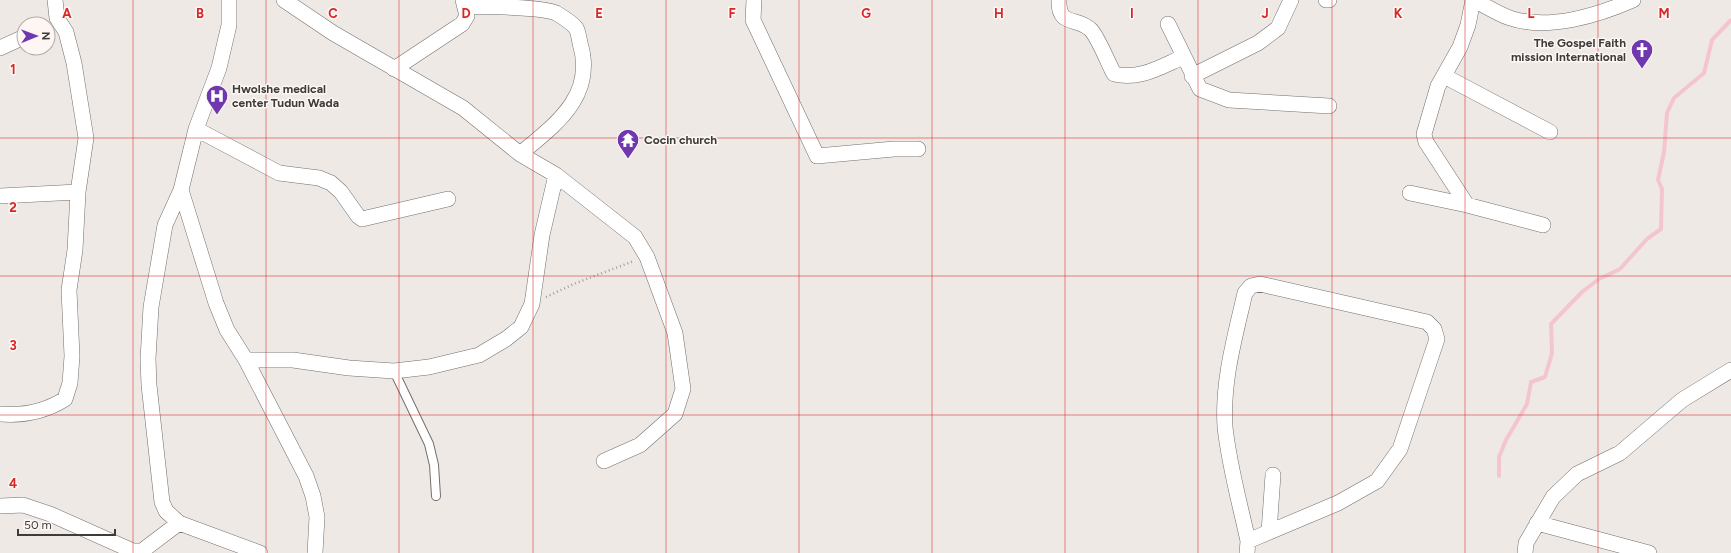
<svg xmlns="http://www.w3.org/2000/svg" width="1731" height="553" viewBox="0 0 1731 553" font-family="Figtree,sans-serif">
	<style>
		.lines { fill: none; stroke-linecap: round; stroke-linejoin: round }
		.stream { stroke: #f4c5cf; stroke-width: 4 }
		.lane-casing { stroke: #746f6c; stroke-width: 10 }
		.street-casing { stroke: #746f6c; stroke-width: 16 }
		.path { stroke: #a19d9b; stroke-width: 2.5; stroke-dasharray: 1 3; stroke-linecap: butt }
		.lane { stroke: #fff; stroke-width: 8 }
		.street { stroke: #fff; stroke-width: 15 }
		.grid { fill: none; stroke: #d62828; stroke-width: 1; stroke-opacity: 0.55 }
		.labels { text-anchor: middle; stroke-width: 3; stroke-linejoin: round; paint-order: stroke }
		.poi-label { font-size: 12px; font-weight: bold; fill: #3e3c3b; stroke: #fdf6f3; text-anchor: start }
		.grid-label { font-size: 13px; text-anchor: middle; font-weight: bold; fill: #d62828; stroke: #fdf6f3; stroke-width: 3; stroke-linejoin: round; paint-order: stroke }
	</style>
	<rect width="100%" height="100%" fill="#efe9e6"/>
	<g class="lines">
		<!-- stream -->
		<path class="stream" d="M1499,476v-19l7,-17 21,-36 4,-22 14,-5 7,-24 -1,-29 31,-32 17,-13 21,-10 27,-30 14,-10 1,-40 -4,-9 6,-28 3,-39 7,-15 30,-25 8,-33 19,-20"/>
		<!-- lane casing -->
		<g class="lane-casing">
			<path id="lane" d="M394,371l35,73 5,21 2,31"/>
		</g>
		<!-- street casing -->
		<g class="street-casing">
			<path id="street" d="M229,0v25l-10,43 -23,61 -15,61 35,113 11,27 19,30 60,116 7,20 4,21 -2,36
				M284,0l49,33 130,75 57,46 36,21 79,62 12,20 28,76 8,56 -8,25 -35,31 -36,16
				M754,0l-1,20 64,136 77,-7h24
				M1059,0c-1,28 19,16 32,30 8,9 17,33 23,44 26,6 46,-7 69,-17
				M1326,0h3
				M1474,0c12,6 24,14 36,18 38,13 89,-3 123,-18
				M466,6c21,1 73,0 90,7 5,3 17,11 20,15 2,3 3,10 4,15 16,53 -24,81 -60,111
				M1168,24l32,65 29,11 100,6
				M0,48l24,-11
				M394,69l68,-45 5,-8 -4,-16
				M1192,76l66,-33 20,-15 13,-28
				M1444,76l106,56
				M196,129l83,44 40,5 12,5 10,9 17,24 4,3 86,-20
				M181,190l-16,35 -14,82 -3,52 1,26 13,117 4,9 13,12 81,30
				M1410,193l57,12 76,20
				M0,196l78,-4
				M1467,205l-41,-63 -2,-8 14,-48 22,-39 8,-22 5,-25
				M246,360h47l56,8 45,3 35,-4 50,-12 27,-16 15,-12 11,-23 10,-69 14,-60
				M0,414c23,2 46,-3 65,-15l5,-16 2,-27 -3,-66 6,-40 3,-58 8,-54 -12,-75 -8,-31 -9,-14 -2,-18
				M0,506l23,-1 27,9 83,37h9l37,-28
				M1537,523l112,30
				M1248,541c-8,-37 -19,-76 -23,-114 -3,-46 10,-90 20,-134l6,-7 9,-2 167,38 7,7 3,10 -37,110 -23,32 -39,22 -69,29
				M1247,553l1,-12 21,-9 4,-57
				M1525,553l1,-10 27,-46 24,-23 43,-21 62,-53 49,-30"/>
		</g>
		<!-- path -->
		<path class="path" d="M546,297l30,-14 58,-22"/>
		<!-- lane -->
		<use href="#lane" class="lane"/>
		<!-- street -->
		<use href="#street" class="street"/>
	</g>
	<!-- grid -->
	<path class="grid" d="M133,0v553M266,0v553M399,0v553M533,0v553M666,0v553M799,0v553M932,0v553M1065,0v553M1198,0v553M1332,0v553M1465,0v553M1598,0v553M0,138h1731M0,276h1731M0,415h1731"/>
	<!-- icons -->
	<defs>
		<g id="church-pin" transform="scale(1.15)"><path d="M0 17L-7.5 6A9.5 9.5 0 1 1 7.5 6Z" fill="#6f38ae" stroke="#fdf6f3"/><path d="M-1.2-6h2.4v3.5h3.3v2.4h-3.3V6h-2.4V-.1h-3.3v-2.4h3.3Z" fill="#fff"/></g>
		<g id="hospital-pin" transform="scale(1.15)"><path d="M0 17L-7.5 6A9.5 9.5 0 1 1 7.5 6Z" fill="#6f38ae" stroke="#fdf6f3"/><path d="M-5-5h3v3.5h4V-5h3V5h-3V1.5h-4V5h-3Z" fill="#fff"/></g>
		<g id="temple-pin" transform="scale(1.15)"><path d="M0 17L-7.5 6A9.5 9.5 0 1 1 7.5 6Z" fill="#6f38ae" stroke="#fdf6f3"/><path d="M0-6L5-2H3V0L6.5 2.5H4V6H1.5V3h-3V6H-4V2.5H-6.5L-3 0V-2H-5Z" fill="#fff"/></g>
	</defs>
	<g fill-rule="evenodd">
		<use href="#church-pin" x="1642" y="50"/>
		<use href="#hospital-pin" x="217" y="96"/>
		<use href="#temple-pin" x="628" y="140"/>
	</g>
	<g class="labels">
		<!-- poi labels -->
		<g class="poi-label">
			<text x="1626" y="47" text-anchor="end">The Gospel Faith<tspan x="1626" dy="14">mission International</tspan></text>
			<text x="232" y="93">Hwolshe medical<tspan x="232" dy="14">center Tudun Wada</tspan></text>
			<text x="644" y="144">Cocin church</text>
		</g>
	</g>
	<g class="grid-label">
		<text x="67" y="18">A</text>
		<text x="200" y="18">B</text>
		<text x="333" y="18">C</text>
		<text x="466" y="18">D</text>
		<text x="599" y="18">E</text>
		<text x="732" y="18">F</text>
		<text x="866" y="18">G</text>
		<text x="999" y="18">H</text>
		<text x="1132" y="18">I</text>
		<text x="1265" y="18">J</text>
		<text x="1398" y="18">K</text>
		<text x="1531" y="18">L</text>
		<text x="1664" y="18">M</text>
		<text x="13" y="74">1</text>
		<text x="13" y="212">2</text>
		<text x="13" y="350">3</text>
		<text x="13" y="488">4</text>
	</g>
	<!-- north arrow -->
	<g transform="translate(36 36) rotate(89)"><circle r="19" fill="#fdf6f3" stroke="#b1aca9"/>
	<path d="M0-3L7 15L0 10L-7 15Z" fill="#6f38ae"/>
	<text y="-6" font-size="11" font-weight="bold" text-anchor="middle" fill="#3e3c3b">N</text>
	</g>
	<!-- scale -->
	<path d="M18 529v6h97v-6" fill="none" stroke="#3e3c3b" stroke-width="2"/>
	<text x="24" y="529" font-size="12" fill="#3e3c3b" stroke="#fdf6f3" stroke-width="3" paint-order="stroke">50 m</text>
</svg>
